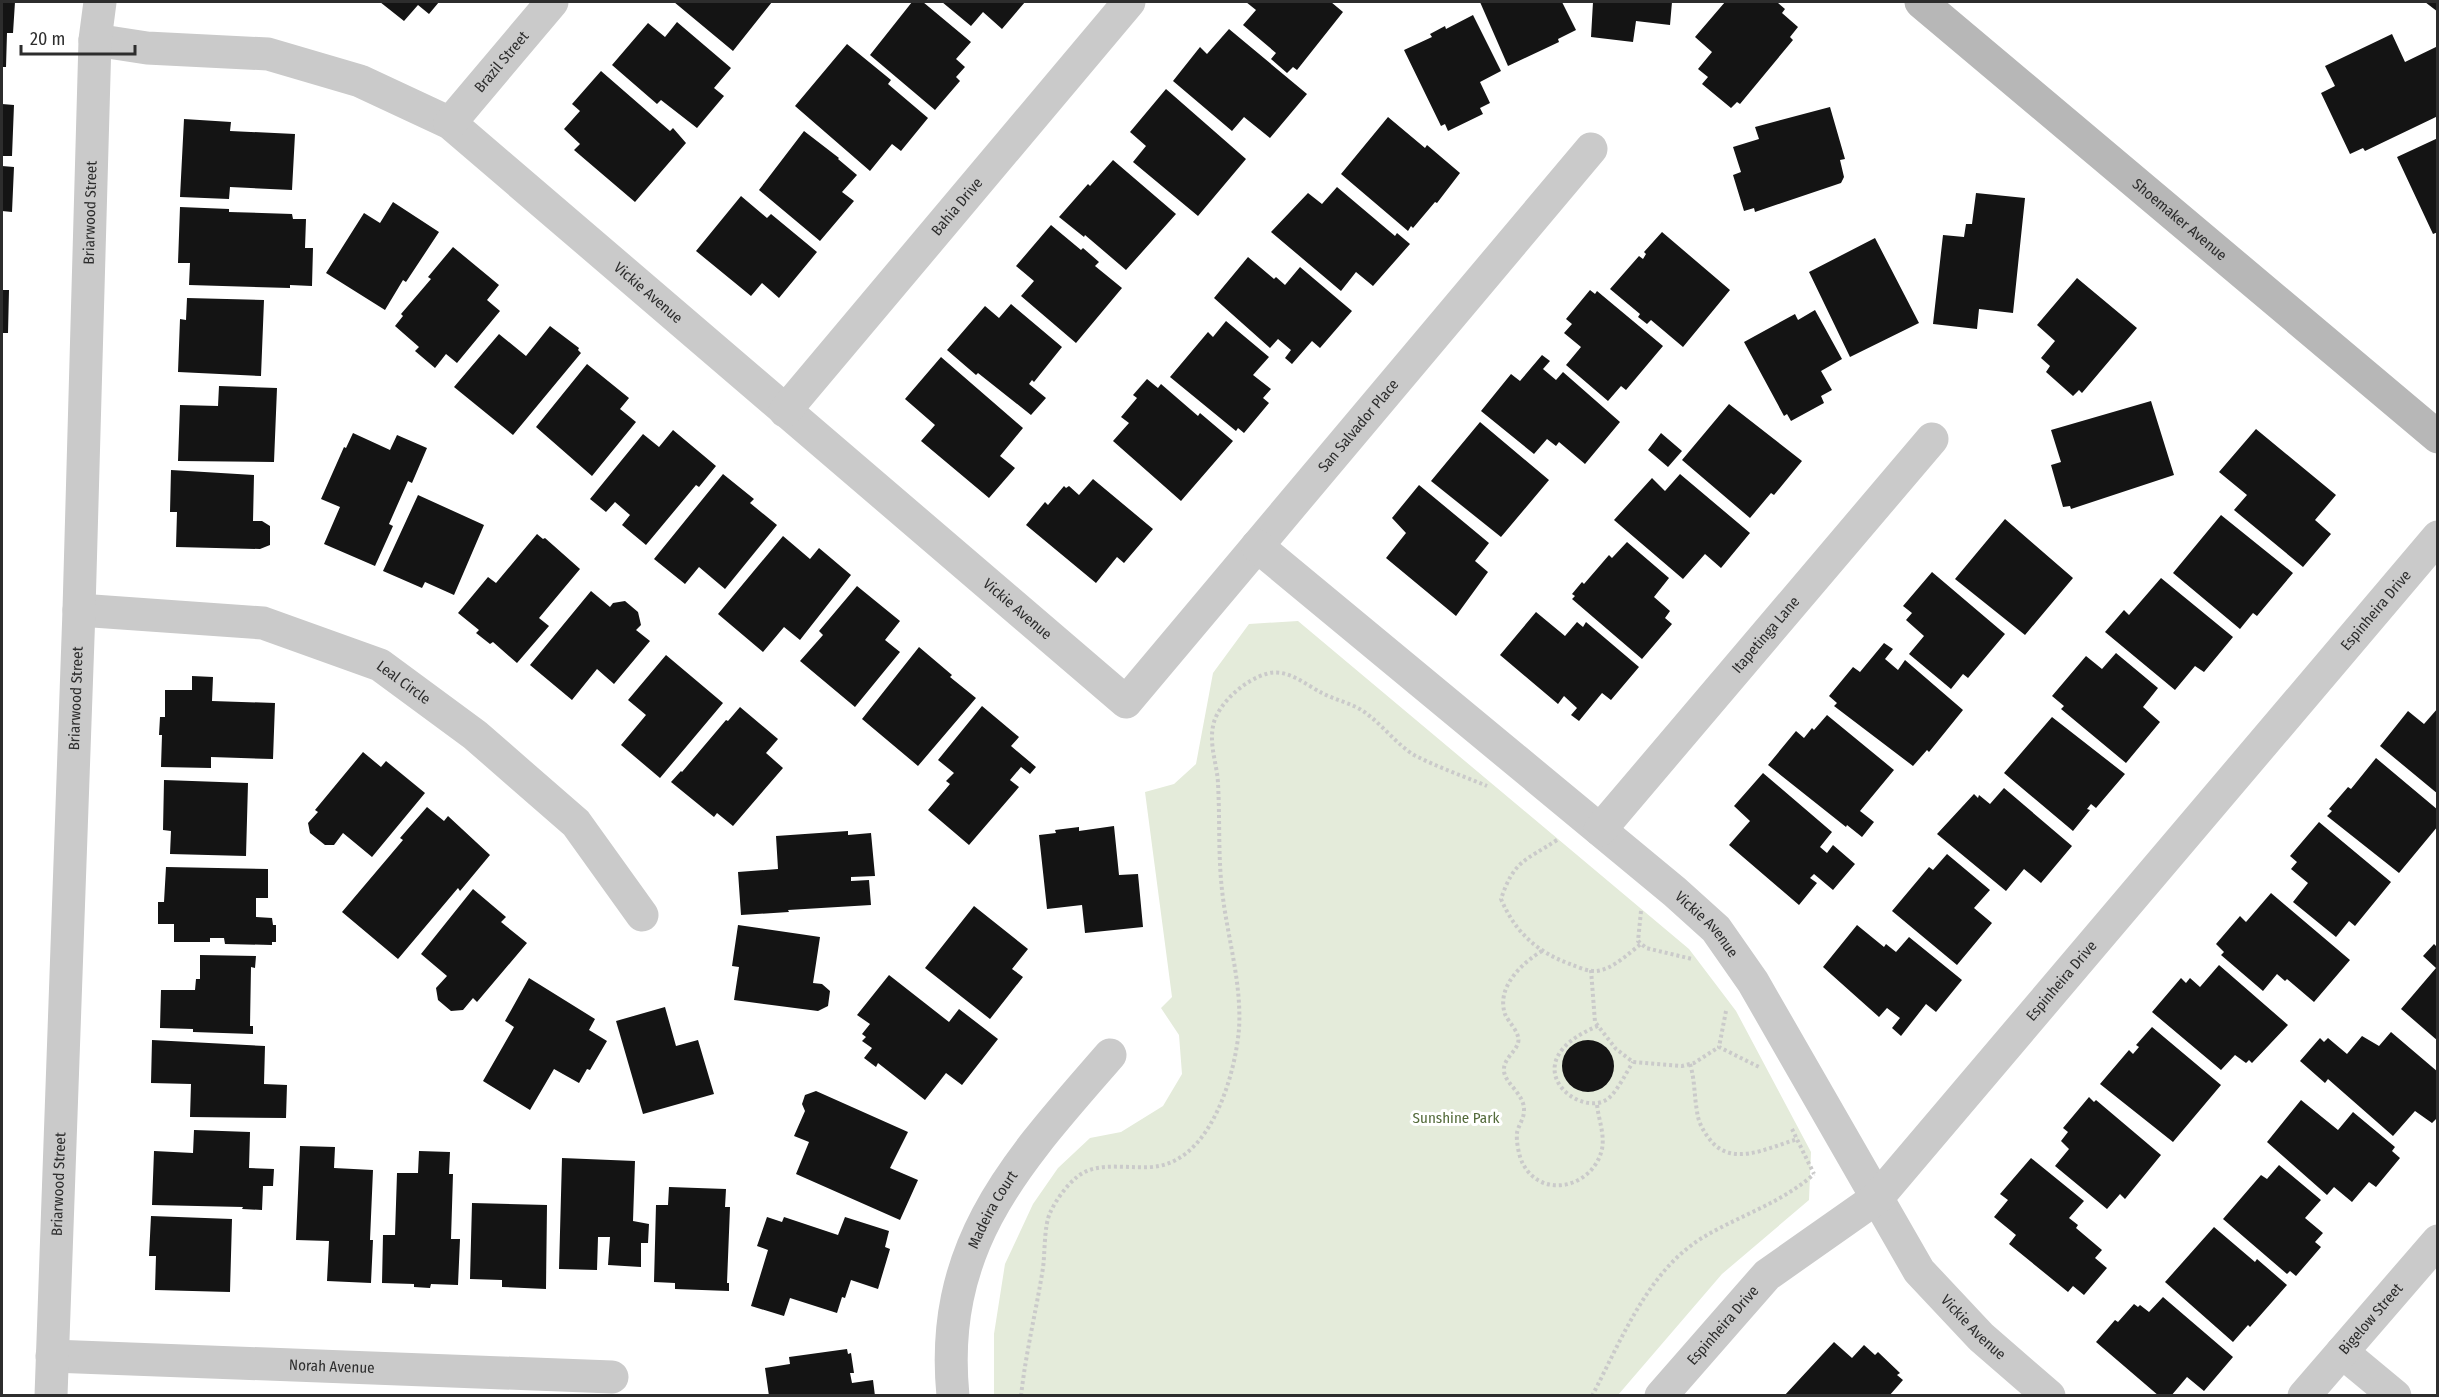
<svg xmlns="http://www.w3.org/2000/svg" width="2439" height="1397" viewBox="0 0 2439 1397" font-family="'Fira Sans Condensed',sans-serif">
	<style>
		.green { fill: #e4ebda }
		.building { fill: #141414 }
		.lines { fill: none; stroke-linecap: round; stroke-linejoin: round }
		.path { stroke: #cacaca; stroke-width: 4; stroke-dasharray: 3 3; stroke-linecap: butt }
		.street { stroke: #cacaca; stroke-width: 33 }
		.secondary { stroke: #b7b7b7; stroke-width: 33 }
		.labels { text-anchor: middle; stroke-width: 6; stroke-linejoin: round; paint-order: stroke }
		.street-label { font-size: 15px; fill: #2d2d2d; stroke: #fff }
		.park-label { font-size: 15px; fill: #536a3a; stroke: #fff }
	</style>
	<rect width="100%" height="100%" fill="#fff"/>
	<!-- green -->
	<path class="green" d="M1298,621l391,328 47,62 75,141 -2,48 -87,74 -104,121h-624v-61l11,-70 28,-60 25,-36 32,-30 31,-6 42,-26 19,-32 -3,-39 -18,-27 11,-11 -27,-205 29,-8 22,-20 17,-91 36,-49z"/>
	<!-- building -->
	<path class="building" d="M2,2h13l-2,31h-6l-1,34h-4z
		M380,2h59l-10,12 -11,-9 -14,16z
		M674,2h98l-39,49z
		M912,2h11l48,40 -15,17 9,8 -9,10 4,4 -25,29 -65,-55z
		M942,2h83l-23,27 -19,-17 -12,14z
		M1246,2h85l12,10 -46,58 -4,-3 -6,6 -16,-14 5,-6 -33,-28 13,-15z
		M1480,2h82l14,28 -18,9 1,3 -51,24z
		M1593,2h79l-2,23 -34,-4 -3,21 -42,-5z
		M1725,2h52l8,7 -3,4 16,14 -8,10 3,3 -53,64 -3,-2 -6,6 -29,-24 6,-7 -10,-8 14,-17 -17,-15z
		M2425,2h13v10z
		M1473,15l28,56 -21,11 10,21 -10,5 3,6 -35,17 -3,-7 -4,2 -37,-76 28,-13 -2,-3 15,-8 1,3z
		M677,22l54,46 -17,20 10,8 -27,32 -36,-28 -4,4 -45,-39 36,-42 17,14z
		M1229,29l78,65 -37,44 -26,-21 -12,14 -59,-50 27,-34 7,7z
		M2392,34l13,28 33,-16v70l-73,35 -2,-3 -13,6 -29,-61 14,-7 -10,-20z
		M847,44l44,36 -3,4 40,34 -27,33 -9,-7 -22,27 -75,-65z
		M601,71l69,60 3,-3 13,15 -51,59 -61,-52 6,-6 -16,-15 16,-18 -8,-7z
		M1166,89l80,70 -48,57 -65,-54 13,-16 -16,-14z
		M2,104l12,1 -2,51h-10z
		M1830,107l15,52 -5,1 4,17 -3,6 -86,29 -1,-4 -10,3 -11,-36 8,-3 -8,-25 26,-8 -4,-12z
		M1388,117l37,31 2,-3 33,28 -23,30 -2,-1 -22,26 -2,-2 -3,5 -67,-57z
		M184,119l47,3 -1,9 65,3 -3,56 -62,-3 -1,12 -49,-2z
		M804,131l35,27 -1,1 19,16 -15,17 12,9 -34,40 -61,-51z
		M2438,138v94l-5,2 -36,-77z
		M1113,160l63,54 -50,56 -41,-35 -1,2 -25,-20 29,-33 2,2z
		M2,166l12,1 -2,45 -10,-1z
		M1337,187l58,49 2,-3 13,11 -37,42 -17,-14 -15,19 -70,-59 37,-39 14,11z
		M1976,193l49,5 -12,115 -34,-4 -2,20 -44,-5 10,-89 21,2 2,-13h6z
		M741,196l26,22 4,-4 46,38 -38,46 -17,-15 -11,13 -55,-45z
		M393,202l46,30 -33,50 -3,-2 -18,30 -59,-37 38,-60 16,10z
		M180,207l49,2v3l63,2 1,5h13l-1,29h8l-1,38 -22,-1v3l-101,-3 1,-22h-12z
		M1051,225l30,25 2,-2 16,14 -4,4 27,22 -46,55 -55,-47 13,-15 -18,-15z
		M1662,232l68,58 -47,57 -32,-27 -4,4 -9,-7 2,-3 -30,-25 29,-33 4,3 3,-5 -2,-2z
		M1875,238l44,85 -69,34 -41,-85z
		M453,247l46,38 -12,15 13,11 -43,52 -11,-9 -11,14 -20,-17 4,-4 -24,-21 8,-10 -2,-2 30,-35 -3,-2z
		M1248,257l26,22 2,-2 9,8 15,-18 52,44 -32,37 -8,-7 -20,23 -7,-6 6,-8 -13,-11 -8,9 -56,-50z
		M2077,278l60,50 -55,65 -3,-3 -6,6 -27,-24 4,-6 -9,-8 14,-17 -18,-16z
		M2,290h7l-1,43h-6z
		M1590,290l5,4 2,-3 66,55 -37,44 -5,-4 -13,15 -42,-36 15,-18 -17,-14 8,-9 -6,-5z
		M187,298l77,2 -3,76 -83,-4 2,-53 6,1z
		M1011,304l51,43 -28,35 -2,-2 -3,4 17,14 -15,17 -53,-42 -2,2 -29,-25 38,-44 14,12z
		M1815,310l27,49 -21,12 11,19 -11,6 3,7 -33,18 -4,-7 -3,2 -40,-74 51,-28 3,6z
		M1226,321l43,36 -16,18 18,14 -8,9 6,5 -25,30 -6,-5 -2,3 -66,-54 38,-45 5,5z
		M550,326l29,22 -1,2 3,3 -68,82 -59,-48 45,-53 27,22z
		M1542,355l8,6 -7,8 13,11 7,-8 57,50 -35,42 -26,-22 -3,4 -9,-7 -13,15 -53,-43 30,-37 9,7z
		M941,357l82,71 -23,28 15,12 -26,30 -68,-57 14,-16 -30,-26z
		M587,364l42,34 -9,11 16,13 -44,54 -56,-49z
		M1147,379l11,9 3,-4 37,32 2,-3 33,28 -52,60 -68,-60 16,-18 -8,-6 16,-19 -4,-3z
		M219,386l58,2 -3,74 -96,-1 2,-56 38,1z
		M2151,401l23,74 -103,34 -1,-3 -7,1 -12,-42 10,-3 -10,-32z
		M1729,404l73,57 -28,34 -3,-2 -21,25 -68,-58z
		M1480,422l69,58 -48,57 -70,-56z
		M2256,429l80,66 -21,25 16,14 -28,33 -69,-57 13,-15 -28,-23z
		M673,430l43,36 -17,21 -3,-2 -50,60 -24,-20 8,-10 -15,-13 -9,10 -16,-13 53,-65 16,13z
		M353,433l37,17 7,-15 30,13 -15,35 -4,-2 -19,43 4,2 -18,40 -51,-22 16,-37 -19,-8 23,-52 2,1z
		M1661,433l21,18 -14,16 -20,-17z
		M171,470l83,5 -1,46h9l8,5v19l-10,4 -84,-2 1,-35h-7z
		M723,474l31,25 -4,4 27,22 -52,64 -26,-22 -14,17 -31,-25z
		M1680,474l70,59 -29,35 -16,-14 -22,25 -69,-59 38,-42 13,13z
		M1093,479l60,50 -29,34 -7,-6 -21,26 -70,-58 19,-23 3,3 16,-19 2,2 3,-2 10,9z
		M1419,485l70,58 -14,18 13,11 -32,44 -70,-58 20,-25 -14,-15z
		M418,495l66,30 -30,70 -29,-13 -3,6 -39,-17z
		M2221,515l72,58 -36,43 -4,-3 -13,16 -67,-56z
		M2005,519l68,59 -48,57 -70,-56z
		M537,534l6,5 2,-1 35,31 -41,49 10,8 -32,37 -24,-21 -3,2 -14,-11 3,-3 -21,-17 30,-36 8,6z
		M783,536l27,23 9,-11 32,27 -51,65 -16,-13 -21,25 -45,-38z
		M1627,542l42,36 -15,19 16,14 -5,7 7,6 -30,35 -70,-60 3,-3 -3,-2 10,-12 2,2 25,-29 3,3z
		M1932,572l73,62 -37,44 -5,-4 -12,15 -42,-35 15,-18 -18,-16 6,-7 -9,-7z
		M2161,578l72,59 -29,35 -9,-6 -20,24 -70,-58 19,-22 5,5z
		M857,586l43,35 -15,19 15,12 -45,55 -55,-46 23,-26 -4,-4z
		M591,591l19,16 3,-4 12,-2 13,11 3,13 -5,5 14,11 -36,43 -17,-15 -25,31 -42,-35z
		M1536,612l29,24 12,-14 6,5 3,-5 53,45 -28,33 -9,-7 -23,28 -8,-6 6,-7 -13,-12 -6,8 -58,-49z
		M1884,643l9,6 -8,10 13,11 7,-10 58,50 -34,42 -2,-2 -14,16 -79,-60 3,-3 -8,-7 24,-29 7,5z
		M919,647l33,28 -2,2 26,21 -58,68 -56,-47z
		M2116,653l42,35 -15,19 17,15 -34,41 -65,-54 3,-3 -12,-10 34,-40 16,13z
		M666,655l57,48 -63,75 -39,-33 25,-30 -18,-15z
		M192,676l21,1 -1,24 63,2 -2,56 -62,-2v11l-50,-1 1,-32h-3l1,-18h5v-27h27z
		M982,706l37,31 -8,9 25,21 -6,7 -9,-7 -11,13 9,7 -50,58 -41,-35 22,-26 -4,-3 8,-8 -16,-13z
		M740,707l38,32 -12,14 17,15 -50,58 -16,-13 -3,4 -43,-35 10,-11 1,1 44,-52 2,1z
		M2438,708v86l-58,-48 28,-35 16,13z
		M1827,715l67,55 -34,41 14,11 -12,15 -15,-12 -1,2 -78,-62 28,-34 8,7 8,-10 2,2z
		M2052,717l73,57 -29,34 -5,-4 -4,5 3,1 -17,21 -69,-58z
		M363,752l18,15 5,-6 39,32 -53,64 -29,-24 -9,12h-9l-15,-12 -2,-10 10,-11 -3,-2z
		M2376,758l62,52v16l-39,47 -72,-57 5,-5 -3,-2 19,-22 3,2z
		M1763,773l69,59 -12,15 7,6 6,-8 22,19 -22,26 -19,-16 -4,4 7,5 -18,22 -70,-60 21,-24 -16,-15z
		M164,780l84,3 -2,73 -76,-2 1,-23 -8,-1z
		M2004,788l68,58 -31,37 -17,-14 -18,22 -69,-57 37,-40 4,4 1,-3 11,9z
		M427,807l17,14 4,-5 42,39 -30,36 -2,-3 -60,71 -56,-47 61,-72 -3,-2z
		M2319,822l72,60 -36,44 -6,-5 -13,16 -43,-35 15,-19 -17,-14 6,-7 -7,-6z
		M1114,826l5,49 19,-1 5,53 -58,6 -3,-28 -35,4 -8,-74 17,-2 -1,-3 24,-3v4z
		M848,831v4l23,-2 4,43 -24,1v4l18,-1 2,25 -83,5 1,2 -48,3 -3,-43 40,-3 -2,-33z
		M1947,854l43,36 -16,18 18,15 -35,42 -65,-54 37,-44 4,3z
		M166,867l102,2v29h-12v19l16,1 1,7h3v17h-4v3l-47,-1 -1,-6h-14v4h-36v-18h-16v-22h6z
		M473,889l33,28 -5,5 26,21 -50,59 -4,-4 -10,12 -12,1 -13,-11 -2,-12 11,-12 -26,-22z
		M2271,893l79,67 -36,42 -27,-23 -2,2 -8,-7 -14,17 -42,-36 3,-3 -8,-8 24,-28 6,6z
		M974,906l54,43 -16,20 11,8 -33,42 -65,-51z
		M738,925l82,12 -7,46 9,1 8,7 -2,15 -10,5 -84,-11 5,-33 -7,-1z
		M1857,925l27,22 2,-3 10,8 13,-15 53,43 -26,32 -10,-8 -25,32 -9,-8 8,-10 -13,-10 -8,9 -56,-50z
		M2434,944l4,4v93l-37,-32 35,-41 -13,-12z
		M200,955l56,1 -1,12 -4,-1 -1,59h3v8l-60,-2v-3l-33,-1 1,-38h34l1,-11h4z
		M2219,965l69,60 -36,38 -3,-3 -3,3 -11,-8 -14,15 -69,-58 29,-34 5,5 4,-5 10,9z
		M889,975l60,47 10,-13 39,30 -36,46 -16,-12 -21,27 -47,-37 -2,4 -12,-9 8,-10 -10,-7 4,-4 -4,-3 8,-10 -13,-9z
		M529,978l66,41 -6,11 18,11 -17,29 -3,-1 -8,14 -25,-14 -24,41 -47,-29 31,-54 -9,-6z
		M665,1007l11,39 22,-6 16,54 -71,20 -27,-93z
		M2152,1027l69,58 -48,57 -73,-58 29,-34 4,4 6,-7 -3,-2z
		M2391,1032l47,40v45l-6,6 -17,-12 -22,25 -65,-57 -3,4 -25,-22 20,-23 4,4 4,-4 19,16 15,-18 17,10z
		M1562 1066a26 26 0 1 1 52 0a26 26 0 1 1-52 0Z
		M152,1040l113,6 -1,38 23,1 -1,33 -96,-1 1,-33 -40,-1z
		M816,1091l92,41 -18,36 28,12 -18,40 -104,-46 13,-32 -15,-6 11,-25 -3,-7 3,-9z
		M2089,1097l5,5 2,-2 65,55 -36,44 -5,-5 -13,15 -52,-43 14,-17 -8,-8 7,-9 -5,-4z
		M2301,1100l37,30 15,-18 42,35 -3,4 8,7 -24,29 -7,-5 -17,20 -18,-15 -7,8 -60,-53z
		M194,1130l56,2 -1,36 25,1 -1,17h-10l-1,24 -20,-1 1,-2 -91,-2 2,-54 39,2z
		M300,1146l35,1 -1,21 39,2 -3,70h3l-2,43 -44,-2 2,-40 -33,-1z
		M419,1151l31,1 -1,22h4l-2,65h9l-2,46 -27,-1 -1,4 -16,-1v-3l-32,-1 1,-48h12l2,-62h21z
		M562,1158l73,3 -2,60 16,3 -1,19h-7v24l-33,-2 2,-28h-12l-1,33 -38,-1z
		M2031,1158l53,43 -15,17 9,7 -2,3 26,22 -7,8 12,10 -23,27 -11,-9 -5,6 -59,-48 7,-9 -22,-18 14,-17 -8,-6z
		M2279,1165l42,35 -16,18 18,15 -8,9 6,5 -25,29 -6,-5 -3,3 -64,-55 38,-44 6,4z
		M669,1187l57,2 -1,18h5l-3,76h2v8l-54,-2v-6l-21,-1 2,-77h12z
		M472,1203l75,2 -1,84 -44,-2v-7l-32,-1z
		M151,1216l81,3 -2,73 -75,-2 1,-34h-7z
		M767,1217l15,5 2,-5 54,18 7,-18 44,14 -4,16 5,2 -12,40 -27,-9 -6,18 -3,-1 -5,16 -47,-15 -6,18 -33,-10 17,-56 -11,-4z
		M2214,1227l41,35 2,-3 30,26 -37,42 -2,-2 -15,17 -68,-60z
		M2163,1297l70,60 -29,34 -17,-14 -16,19h-12l-63,-54 19,-22 3,2 16,-18 4,3 2,-2 9,7z
		M1834,1342l18,16 12,-13 11,10 3,-3 22,21 -3,2 6,5 -14,16h-105z
		M847,1349l1,5 3,-1 3,20h-4l2,10 21,-3 2,16h-106l-4,-28 25,-4 -1,-7z"/>
	<g class="lines">
		<!-- path -->
		<path class="path" d="M1557,840c-32,21 -43,20 -56,59 14,33 36,53 69,65 8,3 19,8 27,7 16,-2 32,-18 44,-27
			M1641,911l-3,30 8,7 46,11
			M1542,951c-20,12 -46,36 -37,63 3,8 16,19 13,29 -3,10 -15,16 -14,28 1,13 21,23 20,40 0,8 -6,15 -7,22 -1,8 2,24 6,31 20,37 71,22 79,-15 3,-15 -4,-31 -5,-45
			M1591,970l4,52 21,27 17,13 49,4 12,-3 25,-16
			M1726,1011l-7,36 40,20
			M1598,1026c-91,37 -15,97 12,71 9,-9 16,-24 23,-35
			M1690,1064c5,16 4,31 7,47 1,10 5,18 11,26 22,32 58,11 90,2
			M1792,1129l22,45
			M1021,1396c5,-45 15,-84 22,-128 2,-15 1,-42 7,-55 5,-12 17,-28 27,-36 21,-18 57,-6 82,-11 53,-10 76,-91 80,-137 3,-46 -12,-93 -17,-139 -4,-36 -2,-71 -4,-107 -1,-20 -10,-40 -4,-61 6,-20 31,-42 52,-48 20,-7 40,11 56,19 13,7 29,10 41,18 19,13 32,32 51,44 23,12 49,21 73,31
			M1592,1396c29,-55 55,-124 110,-158 36,-22 80,-35 112,-64"/>
		<!-- street -->
		<g class="street">
			<path id="s1" d="M95,40l52,8 121,6 92,27 90,42 676,579 465,-553"/>
			<path id="s2" d="M450,123l102,-121"/>
			<path id="s3" d="M785,411l344,-409"/>
			<path id="s4" d="M1257,546l418,346 41,37 37,53 166,289 62,66 68,59"/>
			<path id="s5" d="M79,610l184,13 117,42 95,70 101,88 66,92"/>
			<path id="s6" d="M1600,830l332,-391"/>
			<path d="M2342,1352l53,44"/>
			<path id="s7" d="M52,1356l560,21"/>
			<path id="s8" d="M51,1396l28,-786 16,-570 5,-38"/>
			<path id="s9" d="M953,1396c-15,-152 65,-235 157,-341"/>
			<path id="s10" d="M1661,1396l106,-121 111,-78 560,-660"/>
			<path id="s11" d="M2304,1396l134,-155"/>
		</g>
		<!-- secondary -->
		<path class="secondary" id="s12" d="M1921,2l517,435"/>
	</g>
	<g class="labels">
		<!-- street labels -->
		<g class="street-label">
			<text dy="5" stroke="none"><textPath href="#s2" startOffset="80">Brazil Street</textPath></text>
			<text dy="5" stroke="none"><textPath href="#s3" startOffset="267">Bahia Drive</textPath></text>
			<text dy="5" stroke="none"><textPath href="#s8" startOffset="1184">Briarwood Street</textPath></text>
			<text dy="5" stroke="none"><textPath href="#s12" startOffset="338">Shoemaker Avenue</textPath></text>
			<text dy="5" stroke="none"><textPath href="#s1" startOffset="630">Vickie Avenue</textPath></text>
			<text dy="5" stroke="none"><textPath href="#s1" startOffset="1620">San Salvador Place</textPath></text>
			<text dy="5" stroke="none"><textPath href="#s1" startOffset="1116">Vickie Avenue</textPath></text>
			<text dy="5" stroke="none"><textPath href="#s10" startOffset="1066">Espinheira Drive</textPath></text>
			<text dy="5" stroke="none"><textPath href="#s6" startOffset="256">Itapetinga Lane</textPath></text>
			<text dy="5" stroke="none"><textPath href="#s5" startOffset="338">Leal Circle</textPath></text>
			<text dy="5" stroke="none"><textPath href="#s8" startOffset="698">Briarwood Street</textPath></text>
			<text dy="5" stroke="none"><textPath href="#s4" startOffset="588">Vickie Avenue</textPath></text>
			<text dy="5" stroke="none"><textPath href="#s10" startOffset="580">Espinheira Drive</textPath></text>
			<text dy="5" stroke="none"><textPath href="#s8" startOffset="212">Briarwood Street</textPath></text>
			<text dy="5" stroke="none"><textPath href="#s9" startOffset="194">Madeira Court</textPath></text>
			<text dy="5" stroke="none"><textPath href="#s11" startOffset="102">Bigelow Street</textPath></text>
			<text dy="5" stroke="none"><textPath href="#s10" startOffset="94">Espinheira Drive</textPath></text>
			<text dy="5" stroke="none"><textPath href="#s4" startOffset="1074">Vickie Avenue</textPath></text>
			<text dy="5" stroke="none"><textPath href="#s7" startOffset="280">Norah Avenue</textPath></text>
		</g>
		<!-- park labels -->
		<g class="park-label">
			<text x="1456" y="1123">Sunshine Park</text>
		</g>
	</g>
	<!-- border -->
	<rect width="2439" height="1397" fill="none" stroke="#2d2d2d" stroke-width="6"/>
	<!-- scale -->
	<path d="M21 45v9h114v-9" fill="none" stroke="#2d2d2d" stroke-width="3"/>
	<text x="30" y="45" font-size="18" fill="#2d2d2d" stroke="#ffffff" stroke-width="4.5" paint-order="stroke">20 m</text>
</svg>
